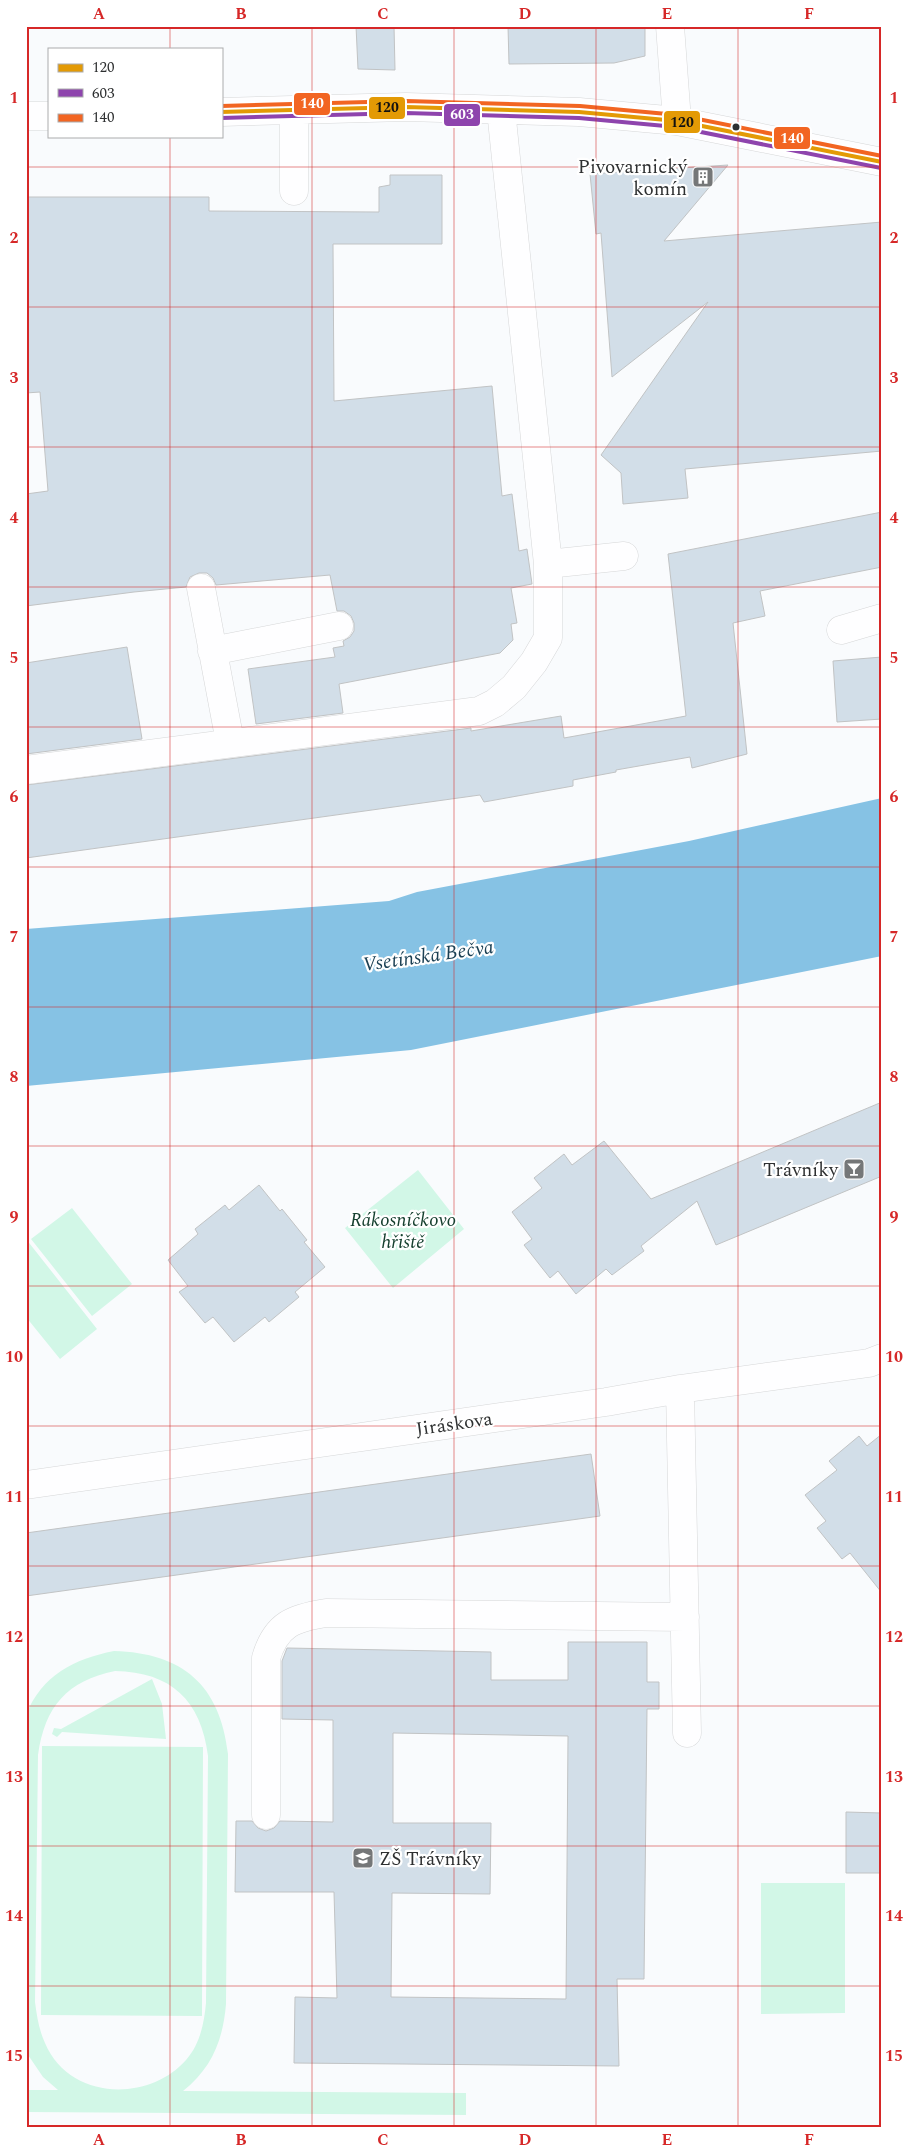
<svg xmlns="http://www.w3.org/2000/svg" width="908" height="2153" viewBox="0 0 908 2153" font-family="Spectral,serif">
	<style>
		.green { fill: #d2f7e7; fill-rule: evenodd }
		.water { fill: #86c2e4 }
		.building { fill: #d2dee8; stroke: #c1c3c4; fill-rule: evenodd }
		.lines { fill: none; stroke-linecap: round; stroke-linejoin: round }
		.minor-casing { stroke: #d6d7d8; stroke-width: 29 }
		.minor { stroke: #fefeff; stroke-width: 28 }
		.bus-1-casing { stroke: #fff; stroke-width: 8 }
		.bus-2-casing { stroke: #fff; stroke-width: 8 }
		.bus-3-casing { stroke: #fff; stroke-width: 8 }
		.bus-1 { stroke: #e39a05; stroke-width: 4 }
		.bus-2 { stroke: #8e44ad; stroke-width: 4 }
		.bus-3 { stroke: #f26522; stroke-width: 4 }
		.grid { fill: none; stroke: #d62828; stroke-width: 1; stroke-opacity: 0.55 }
		.bus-dot { fill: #2e3031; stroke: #fff; stroke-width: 2 }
		.labels { text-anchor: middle; stroke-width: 4.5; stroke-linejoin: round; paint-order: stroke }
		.poi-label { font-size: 19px; fill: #2e3031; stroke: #fff; text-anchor: end }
		.park-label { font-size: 19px; font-style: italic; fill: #16402f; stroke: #fff }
		.street-label { font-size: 19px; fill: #2e3031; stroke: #fff }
		.water-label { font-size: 20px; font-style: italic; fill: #1b4054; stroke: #fff }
		.line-badge { stroke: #fff; stroke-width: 2 }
		.badge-label { font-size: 14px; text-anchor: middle; font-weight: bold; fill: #fff }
		.pale-badge-label { font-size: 14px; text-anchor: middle; font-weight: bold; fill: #111 }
		.neatline { fill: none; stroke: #d62828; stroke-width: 2 }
		.grid-label { font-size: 16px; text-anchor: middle; font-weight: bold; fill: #d62828 }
	</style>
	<rect width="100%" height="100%" fill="#f9fbfd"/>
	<!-- green -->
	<path class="green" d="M418,1170l46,59 -71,59 -48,-60z
		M72,1208l60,76 -40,32 -61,-77z
		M26,1239l71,90 -37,30 -34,-42z
		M114,1651c69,2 106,34 114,103l-2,250c-3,36 -14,64 -43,87l283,2v22l-440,-3v-22h32l-15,-13 -17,-25v-337c16,-40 48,-56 88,-64zM115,1671c56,1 86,29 93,85l-2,247c-2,21 -6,41 -20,57 -38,43 -117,40 -141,-17 -6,-13 -8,-26 -10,-41l3,-247c7,-49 29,-74 77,-84z
		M152,1679l10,25 4,35 -104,-7 -5,5 -5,-3 2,-6 7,1z
		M42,1746l161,1 -1,269 -161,-1z
		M761,1883h84v130l-84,1z"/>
	<!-- water -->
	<path class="water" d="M882,798v158l-471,94 -385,36v-157l363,-28 28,-9 272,-51z"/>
	<!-- building -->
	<path class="building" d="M356,26h38l1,44 -37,-1z
		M508,26h137v30l-31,7 -105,1z
		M728,165l-64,76 218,-19v229l-197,18 3,29 -65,6 -2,-31 -20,-18 107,-153 -96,75 -11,-144 -5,1 -6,-60z
		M390,175h52v69h-109l1,157 158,-15 10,110 10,-2 7,57 8,-2 5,35 -21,4 6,35 -6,1 2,16 -13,13 -161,31 4,29 -87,11 -8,-55 87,-12 -2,-9 11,-2 -1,-5 7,-4 4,-6v-8l-3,-7 -7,-5h-7l-7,-36 -114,10 -3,-7 -6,-5h-8l-9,4 -4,10 -52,5 -108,14v-112l22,-3 -8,-99 -14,1v-196h183v14l170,1v-25l11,-2z
		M882,512v55l-122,24 5,25 -32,7 14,131 -55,14 -2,-11 -74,13v2l-43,8v6l-89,16 -4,-7 -454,63v-73l445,-57v3l90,-15 3,22 122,-22 -18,-162z
		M127,647l15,92 -116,15v-91z
		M882,657v62l-45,3 -4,-61z
		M882,1102v74l-166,69 -19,-44 -56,45 3,5 -32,24 -6,-6 -30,25 -18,-23 -8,7 -26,-33 8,-6 -20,-27 30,-24 -8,-10 30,-24 8,11 32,-24 47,58z
		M259,1185l21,26 2,-2 25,31 -3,2 21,25 -30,25 4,5 -30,25 -4,-5 -31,25 -21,-25 -8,6 -26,-31 9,-6 -20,-26 30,-26 -3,-5 30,-24 4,5z
		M882,1434v159l-32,-40 -8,6 -25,-31 9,-7 -21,-26 32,-25 -8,-9 30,-25 8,10z
		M591,1454l9,62 -574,80v-63z
		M568,1642h79v40h12v27h-12l-3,270h-27l2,87 -325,-3 1,-66 42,1 -3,-106h-99l1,-71h16l6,7 8,3 8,-3 6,-7 53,1v-102l-51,-1v-58l5,-13 204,4v28h77zM393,1733l175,3 -2,263 -175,-2 1,-104 98,1 1,-71h-98z
		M846,1812l36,1v60h-36z"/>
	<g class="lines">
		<!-- minor casing -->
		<g class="minor-casing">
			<path id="minor" d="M670,26l7,95
				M221,112l185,-5 173,5 98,9 205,41
				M26,116h23
				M294,191v-81
				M548,564l76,-8
				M201,588l29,154
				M841,630l41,-12
				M212,651l127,-25
				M26,770l453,-59 16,-8 19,-16 20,-25 14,-24v-74l-47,-454
				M680,1389l7,344
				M26,1485l580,-83 74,-13 189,-26 13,-5
				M266,1815v-157c10,-34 28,-40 60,-45l359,4"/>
		</g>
		<!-- minor -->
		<use href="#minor" class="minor"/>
		<!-- bus-1 casing -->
		<g class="bus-1-casing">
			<path id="bus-1" d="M221,112l185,-5 173,5 98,9 205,41"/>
		</g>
		<!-- bus-2 casing -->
		<g class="bus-2-casing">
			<path id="bus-2" d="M221,118l185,-5 173,5 97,9 205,41"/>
		</g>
		<!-- bus-3 casing -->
		<g class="bus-3-casing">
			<path id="bus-3" d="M221,106l185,-5 174,5 98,9 204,41"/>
		</g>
		<!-- bus-1 -->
		<use href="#bus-1" class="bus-1"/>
		<!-- bus-2 -->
		<use href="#bus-2" class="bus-2"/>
		<!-- bus-3 -->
		<use href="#bus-3" class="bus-3"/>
	</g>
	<!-- grid -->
	<path class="grid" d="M170,26v23M312,26v2101M454,26v2101M596,26v2101M738,26v2101M170,136v1991M26,167h856M26,307h856M26,447h856M26,587h856M26,727h856M26,867h856M26,1007h856M26,1146h856M26,1286h856M26,1426h856M26,1566h856M26,1706h856M26,1846h856M26,1986h856"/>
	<!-- icons -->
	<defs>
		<g id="building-square" transform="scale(1.125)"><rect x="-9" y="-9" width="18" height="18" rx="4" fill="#757778" stroke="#fff"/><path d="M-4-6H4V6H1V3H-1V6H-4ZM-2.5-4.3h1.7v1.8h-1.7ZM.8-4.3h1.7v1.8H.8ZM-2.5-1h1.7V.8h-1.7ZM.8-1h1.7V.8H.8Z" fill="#fff"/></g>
		<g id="bar-square" transform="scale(1.125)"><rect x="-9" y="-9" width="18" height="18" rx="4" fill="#757778" stroke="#fff"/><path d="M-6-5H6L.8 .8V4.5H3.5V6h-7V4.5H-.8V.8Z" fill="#fff"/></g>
		<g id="school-square" transform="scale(1.125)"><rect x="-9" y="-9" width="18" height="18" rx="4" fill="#757778" stroke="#fff"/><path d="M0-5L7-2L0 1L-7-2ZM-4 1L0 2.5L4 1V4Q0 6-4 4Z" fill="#fff"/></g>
	</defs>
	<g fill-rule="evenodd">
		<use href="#building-square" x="703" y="177"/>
		<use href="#bar-square" x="854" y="1169"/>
		<use href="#school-square" x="363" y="1858"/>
	</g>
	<!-- markers -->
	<circle class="bus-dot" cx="736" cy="127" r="4.5"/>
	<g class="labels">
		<!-- poi labels -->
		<g class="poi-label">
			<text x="687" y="173">Pivovarnický<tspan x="687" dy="22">komín</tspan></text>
			<text x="838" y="1176">Trávníky</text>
			<text x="379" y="1865" text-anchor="start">ZŠ Trávníky</text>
		</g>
		<!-- park labels -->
		<g class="park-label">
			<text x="403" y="1226">Rákosníčkovo<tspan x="403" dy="22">hřiště</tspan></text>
		</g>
		<!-- street labels -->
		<g class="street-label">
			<text transform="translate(454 1423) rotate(-8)" y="7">Jiráskova</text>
		</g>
		<!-- water labels -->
		<g class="water-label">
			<text transform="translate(428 955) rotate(-8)" y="7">Vsetínská Bečva</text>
		</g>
	</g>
	<g class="line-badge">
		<rect x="293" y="92" width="38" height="24" rx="5" fill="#f26522"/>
		<rect x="368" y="96" width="38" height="24" rx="5" fill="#e39a05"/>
		<rect x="443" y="103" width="38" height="24" rx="5" fill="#8e44ad"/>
		<rect x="663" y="110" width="38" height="24" rx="5" fill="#e39a05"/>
		<rect x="773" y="126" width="38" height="24" rx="5" fill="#f26522"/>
	</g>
	<g class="badge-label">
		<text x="312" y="108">140</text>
		<text x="462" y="119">603</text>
		<text x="792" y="143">140</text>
	</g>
	<g class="pale-badge-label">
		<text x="387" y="112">120</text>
		<text x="682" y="127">120</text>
	</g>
	<!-- border -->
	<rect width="908" height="2153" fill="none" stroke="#ffffff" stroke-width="55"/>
	<!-- legend -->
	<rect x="48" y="48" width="175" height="90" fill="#ffffff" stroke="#abacad"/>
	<rect x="58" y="64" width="25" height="8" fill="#e39a05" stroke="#abacad"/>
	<text x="92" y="72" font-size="15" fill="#2e3031">120</text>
	<rect x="58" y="89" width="25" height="8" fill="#8e44ad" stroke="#abacad"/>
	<text x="92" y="98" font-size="15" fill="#2e3031">603</text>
	<rect x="58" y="114" width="25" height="8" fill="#f26522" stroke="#abacad"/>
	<text x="92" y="122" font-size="15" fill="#2e3031">140</text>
	<rect x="28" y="28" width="852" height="2098" class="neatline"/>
	<g class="grid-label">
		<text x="99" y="19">A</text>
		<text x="241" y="19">B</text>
		<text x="383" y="19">C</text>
		<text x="525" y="19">D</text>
		<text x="667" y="19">E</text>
		<text x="809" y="19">F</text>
		<text x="14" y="103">1</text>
		<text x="894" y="103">1</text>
		<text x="14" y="243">2</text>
		<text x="894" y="243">2</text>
		<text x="14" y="383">3</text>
		<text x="894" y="383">3</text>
		<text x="14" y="523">4</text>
		<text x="894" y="523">4</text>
		<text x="14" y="663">5</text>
		<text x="894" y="663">5</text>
		<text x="14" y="802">6</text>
		<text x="894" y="802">6</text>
		<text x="14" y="942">7</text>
		<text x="894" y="942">7</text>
		<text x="14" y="1082">8</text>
		<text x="894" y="1082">8</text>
		<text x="14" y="1222">9</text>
		<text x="894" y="1222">9</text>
		<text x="14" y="1362">10</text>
		<text x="894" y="1362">10</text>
		<text x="14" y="1502">11</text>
		<text x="894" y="1502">11</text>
		<text x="14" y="1642">12</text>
		<text x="894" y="1642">12</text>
		<text x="14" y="1782">13</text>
		<text x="894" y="1782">13</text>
		<text x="14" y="1921">14</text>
		<text x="894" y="1921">14</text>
		<text x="14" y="2061">15</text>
		<text x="894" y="2061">15</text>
		<text x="99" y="2145">A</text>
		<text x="241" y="2145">B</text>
		<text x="383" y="2145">C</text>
		<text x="525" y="2145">D</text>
		<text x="667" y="2145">E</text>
		<text x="809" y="2145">F</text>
	</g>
</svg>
